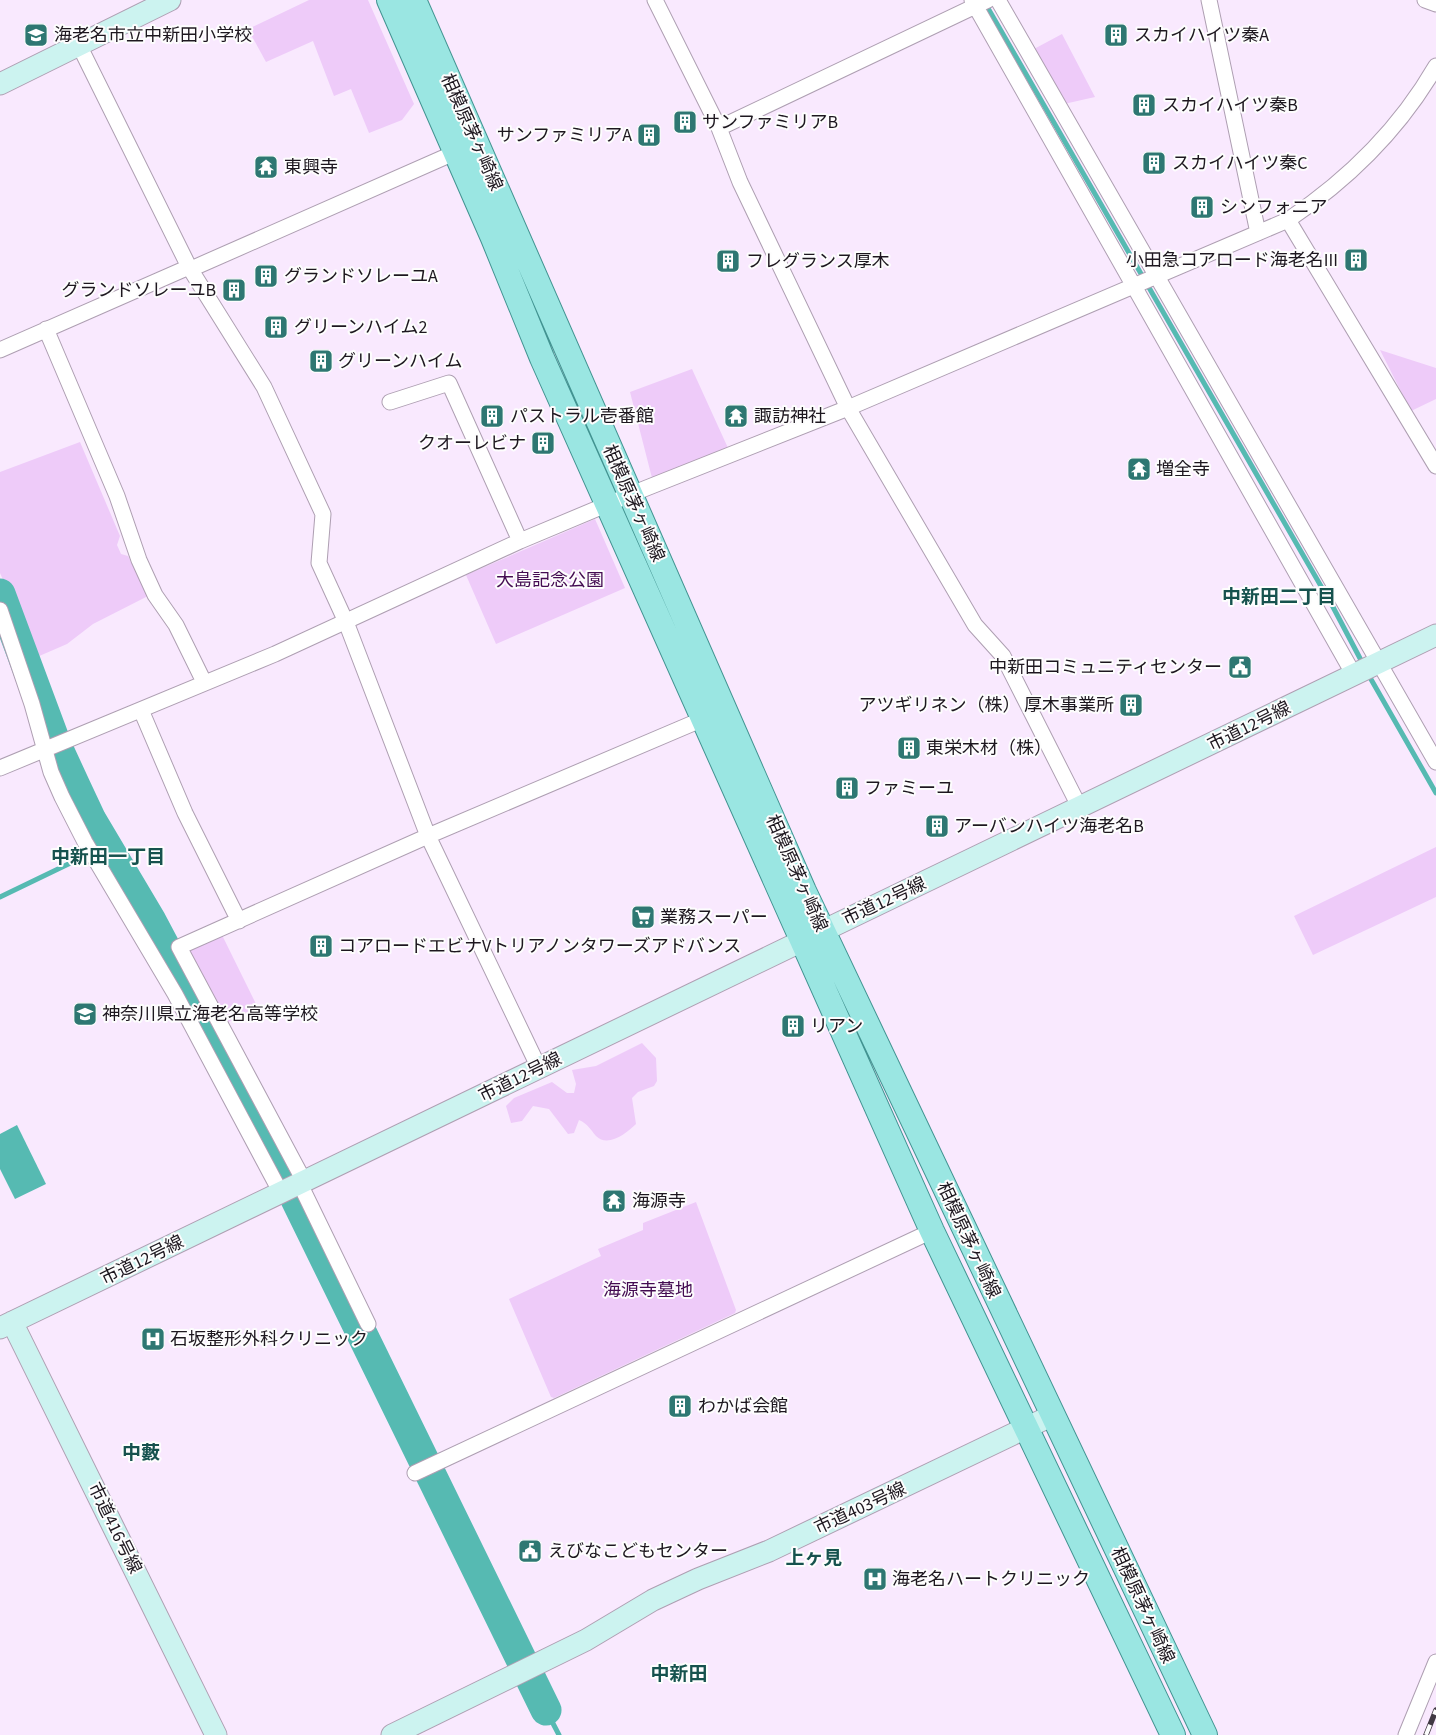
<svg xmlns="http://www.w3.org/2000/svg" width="1436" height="1735" viewBox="0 0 1436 1735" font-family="'Source Sans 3','Noto Sans JP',sans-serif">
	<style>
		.green { fill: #eecbf9 }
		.water { fill: #56bab2 }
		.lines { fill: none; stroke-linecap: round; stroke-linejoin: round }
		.stream { stroke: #56bab2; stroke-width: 5 }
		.river { stroke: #56bab2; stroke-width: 31 }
		.street-casing { stroke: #ae9fb2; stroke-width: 17 }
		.secondary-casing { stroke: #ae9fb2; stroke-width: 23 }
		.primary-casing { stroke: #429391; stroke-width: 26 }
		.street { stroke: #fff; stroke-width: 15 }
		.secondary { stroke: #ccf3f0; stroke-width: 21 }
		.primary { stroke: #9ae6e2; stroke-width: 24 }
		.rail-casing { stroke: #413943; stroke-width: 5.5 }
		.rail { stroke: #fdfdfd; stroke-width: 4; stroke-dasharray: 11; stroke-linecap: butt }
		.labels { text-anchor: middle; stroke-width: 4; stroke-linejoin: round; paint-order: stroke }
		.poi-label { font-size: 18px; fill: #1d171f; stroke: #fdfdfd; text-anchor: start }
		.street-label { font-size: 18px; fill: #1d171f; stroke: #fdfdfd }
		.park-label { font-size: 18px; fill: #440c52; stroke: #fdfdfd }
		.neighbourhood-label { font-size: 19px; font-weight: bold; fill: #16524e; stroke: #fdfdfd }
	</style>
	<rect width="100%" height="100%" fill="#f9e9fe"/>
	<!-- green -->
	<path class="green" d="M309,0h59l46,104 -12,16 -33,13 -18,-44 -17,7 -21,-55 -47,21 -18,-33z
		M1062,34l33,63 -31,7 -30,-55z
		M1380,350l56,18v31l-25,12z
		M692,369l36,79 -76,30 -22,-86z
		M80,442l40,94 -3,9 4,9 7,2 20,40 -55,28 -26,20 -30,13 -37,-84v-101z
		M595,519l30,69 -129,56 -30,-69z
		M1436,847v50l-123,58 -19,-39z
		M222,935l36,73 -34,16 -36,-69 2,-6z
		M642,1043l14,15 1,23 -3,5 -16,6 -6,6 4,26c-9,9 -28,24 -40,12 -6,-7 -8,-12 -17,-16l-5,13 -6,1 -19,-25 -16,-3 -11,15 -11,2 -5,-17 8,-8 38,-16 15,11h7l2,-9 -4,-14 24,-4z
		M696,1202l40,108 -1,3 -181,85 -3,-1 -42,-98 92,-43 -3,-7 45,-19v-7z"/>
	<!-- water -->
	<path class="water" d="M17,1125l29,59 -31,15 -15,-30v-35z"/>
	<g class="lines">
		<!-- stream -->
		<path class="stream" d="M985,3l348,604 30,57
			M1368,674l68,119
			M0,897l85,-41
			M546,1710l13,25"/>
		<!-- river -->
		<path class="river" d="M0,594l57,153 18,39 16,34 60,101 116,219 279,570"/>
		<!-- street casing -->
		<g class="street-casing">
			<path id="street" d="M655,0l64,128 21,54 108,226 127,217 28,31 77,152
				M972,0l382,675
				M998,0l438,762
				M1209,0l49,233
				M1425,0l11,4
				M79,45l110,222 75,120 59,127 -4,49 27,59 82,214 111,232
				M719,128l269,-128
				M1288,220l148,246
				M191,269l263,-116
				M46,329l71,167 22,64 16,35 21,30 28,57
				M0,350l189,-83
				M390,402l59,-19 71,158
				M0,610l32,94 19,68 11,25 23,45 90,152 106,199
				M141,710l44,103 54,108
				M0,768l275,-114 245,-113 124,-52 204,-81 440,-188c61,-41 111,-90 148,-154
				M304,1181l-125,-234 249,-111 275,-117
				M300,1184l68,140
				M415,1473l517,-242
				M1406,1735l30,-73"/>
		</g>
		<!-- secondary casing -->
		<g class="secondary-casing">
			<path id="secondary" d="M0,84l170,-84
				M12,1322l204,413
				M0,1328l1436,-693
				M392,1735l194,-95 67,-40 45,-21 71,-28 284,-136"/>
		</g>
		<!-- primary casing -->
		<g class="primary-casing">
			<path id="primary" d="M389,0l104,238 49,120 390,873 241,504
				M414,0l390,891 401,844"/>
		</g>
		<!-- street -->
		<use href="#street" class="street"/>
		<!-- secondary -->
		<use href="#secondary" class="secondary"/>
		<!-- primary -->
		<use href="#primary" class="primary"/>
		<!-- rail casing -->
		<g class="rail-casing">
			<path id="rail" d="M1426,1735l10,-25"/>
		</g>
		<!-- rail -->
		<use href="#rail" class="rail"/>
	</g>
	<!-- icons -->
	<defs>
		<g id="school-square" transform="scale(1.25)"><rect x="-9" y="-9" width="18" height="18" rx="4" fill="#2e7772" stroke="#fdfdfd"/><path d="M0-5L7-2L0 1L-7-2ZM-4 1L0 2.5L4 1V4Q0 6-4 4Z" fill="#fff"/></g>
		<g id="building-square" transform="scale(1.25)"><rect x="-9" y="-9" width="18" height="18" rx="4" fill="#2e7772" stroke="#fdfdfd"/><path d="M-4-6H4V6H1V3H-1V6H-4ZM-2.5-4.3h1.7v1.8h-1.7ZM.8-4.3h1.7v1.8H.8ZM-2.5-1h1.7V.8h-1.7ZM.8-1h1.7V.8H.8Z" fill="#fff"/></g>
		<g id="temple-square" transform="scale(1.25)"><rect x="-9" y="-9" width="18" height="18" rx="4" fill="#2e7772" stroke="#fdfdfd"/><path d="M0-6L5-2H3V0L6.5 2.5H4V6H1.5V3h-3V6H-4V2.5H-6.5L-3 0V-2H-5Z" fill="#fff"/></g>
		<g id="civic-square" transform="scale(1.25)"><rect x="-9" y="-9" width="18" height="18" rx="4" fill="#2e7772" stroke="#fdfdfd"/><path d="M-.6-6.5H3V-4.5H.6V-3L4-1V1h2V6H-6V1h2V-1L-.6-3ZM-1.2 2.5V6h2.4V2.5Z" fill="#fff"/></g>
		<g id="supermarket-square" transform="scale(1.25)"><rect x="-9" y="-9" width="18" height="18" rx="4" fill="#2e7772" stroke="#fdfdfd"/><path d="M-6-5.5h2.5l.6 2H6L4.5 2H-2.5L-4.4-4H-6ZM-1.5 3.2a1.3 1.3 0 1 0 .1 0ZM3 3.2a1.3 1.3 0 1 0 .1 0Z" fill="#fff"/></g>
		<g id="hospital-square" transform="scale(1.25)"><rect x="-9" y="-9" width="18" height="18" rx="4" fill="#2e7772" stroke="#fdfdfd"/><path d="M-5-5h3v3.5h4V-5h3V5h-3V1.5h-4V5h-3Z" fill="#fff"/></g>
	</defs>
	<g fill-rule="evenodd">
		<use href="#school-square" x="36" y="35"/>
		<use href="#building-square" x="1116" y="35"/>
		<use href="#building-square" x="1144" y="105"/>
		<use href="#building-square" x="685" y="122"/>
		<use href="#building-square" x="649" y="135"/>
		<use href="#building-square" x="1154" y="163"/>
		<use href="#temple-square" x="266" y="167"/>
		<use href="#building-square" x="1202" y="207"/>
		<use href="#building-square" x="1356" y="260"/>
		<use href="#building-square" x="728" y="261"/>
		<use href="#building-square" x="266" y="276"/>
		<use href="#building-square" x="234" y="290"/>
		<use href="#building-square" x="276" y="327"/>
		<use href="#building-square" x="321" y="361"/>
		<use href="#building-square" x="492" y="416"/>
		<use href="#temple-square" x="736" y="416"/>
		<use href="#building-square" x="543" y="443"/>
		<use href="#temple-square" x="1139" y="469"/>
		<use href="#civic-square" x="1240" y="667"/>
		<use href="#building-square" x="1131" y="705"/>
		<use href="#building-square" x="909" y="748"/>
		<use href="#building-square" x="847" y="788"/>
		<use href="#building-square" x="937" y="826"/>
		<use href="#supermarket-square" x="643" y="917"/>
		<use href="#building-square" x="321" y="946"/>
		<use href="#school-square" x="85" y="1014"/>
		<use href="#building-square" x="793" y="1026"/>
		<use href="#temple-square" x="614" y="1201"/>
		<use href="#hospital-square" x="153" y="1339"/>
		<use href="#building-square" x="680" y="1406"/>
		<use href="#civic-square" x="530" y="1551"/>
		<use href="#hospital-square" x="875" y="1579"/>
	</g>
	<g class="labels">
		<!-- poi labels -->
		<g class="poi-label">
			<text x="54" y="41">海老名市立中新田小学校</text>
			<text x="1134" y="41">スカイハイツ秦A</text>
			<text x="1162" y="111">スカイハイツ秦B</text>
			<text x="702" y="128">サンファミリアB</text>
			<text x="632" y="141" text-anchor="end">サンファミリアA</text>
			<text x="1172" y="169">スカイハイツ秦C</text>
			<text x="284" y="173">東興寺</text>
			<text x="1220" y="213">シンフォニア</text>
			<text x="1338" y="266" text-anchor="end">小田急コアロード海老名III</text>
			<text x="746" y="267">フレグランス厚木</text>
			<text x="284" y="282">グランドソレーユA</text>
			<text x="216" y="296" text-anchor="end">グランドソレーユB</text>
			<text x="294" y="333">グリーンハイム2</text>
			<text x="338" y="367">グリーンハイム</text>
			<text x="510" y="422">パストラル壱番館</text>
			<text x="754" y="422">諏訪神社</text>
			<text x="526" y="449" text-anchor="end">クオーレビナ</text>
			<text x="1156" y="475">増全寺</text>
			<text x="1222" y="673" text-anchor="end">中新田コミュニティセンター</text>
			<text x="1114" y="711" text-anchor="end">アツギリネン（株） 厚木事業所</text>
			<text x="926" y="754">東栄木材（株）</text>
			<text x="864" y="794">ファミーユ</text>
			<text x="954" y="832">アーバンハイツ海老名B</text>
			<text x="660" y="923">業務スーパー</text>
			<text x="338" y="952">コアロードエビナVトリアノンタワーズアドバンス</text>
			<text x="102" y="1020">神奈川県立海老名高等学校</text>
			<text x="810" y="1032">リアン</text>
			<text x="632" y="1207">海源寺</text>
			<text x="170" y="1345">石坂整形外科クリニック</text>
			<text x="698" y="1412">わかば会館</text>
			<text x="548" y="1557">えびなこどもセンター</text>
			<text x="892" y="1585">海老名ハートクリニック</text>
		</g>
		<!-- street labels -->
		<g class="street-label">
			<text transform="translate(472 132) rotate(66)" y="6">相模原茅ヶ崎線</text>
			<text transform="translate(634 503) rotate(66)" y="6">相模原茅ヶ崎線</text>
			<text transform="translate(1249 726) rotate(-26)" y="6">市道12号線</text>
			<text transform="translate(797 873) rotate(66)" y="6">相模原茅ヶ崎線</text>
			<text transform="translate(884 901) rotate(-25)" y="6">市道12号線</text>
			<text transform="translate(520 1077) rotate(-26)" y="6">市道12号線</text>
			<text transform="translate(969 1240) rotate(65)" y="6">相模原茅ヶ崎線</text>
			<text transform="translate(142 1260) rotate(-26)" y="6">市道12号線</text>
			<text transform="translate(860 1508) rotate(-25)" y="6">市道403号線</text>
			<text transform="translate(115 1528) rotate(64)" y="6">市道416号線</text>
			<text transform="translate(1143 1605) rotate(65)" y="6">相模原茅ヶ崎線</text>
		</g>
		<!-- park labels -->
		<g class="park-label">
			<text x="550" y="586">大島記念公園</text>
			<text x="648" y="1296">海源寺墓地</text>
		</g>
		<!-- neighbourhood labels -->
		<g class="neighbourhood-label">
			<text x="1279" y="603">中新田二丁目</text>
			<text x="108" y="863">中新田一丁目</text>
			<text x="141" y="1459">中藪</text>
			<text x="814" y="1564">上ヶ見</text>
			<text x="679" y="1680">中新田</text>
		</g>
	</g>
</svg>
